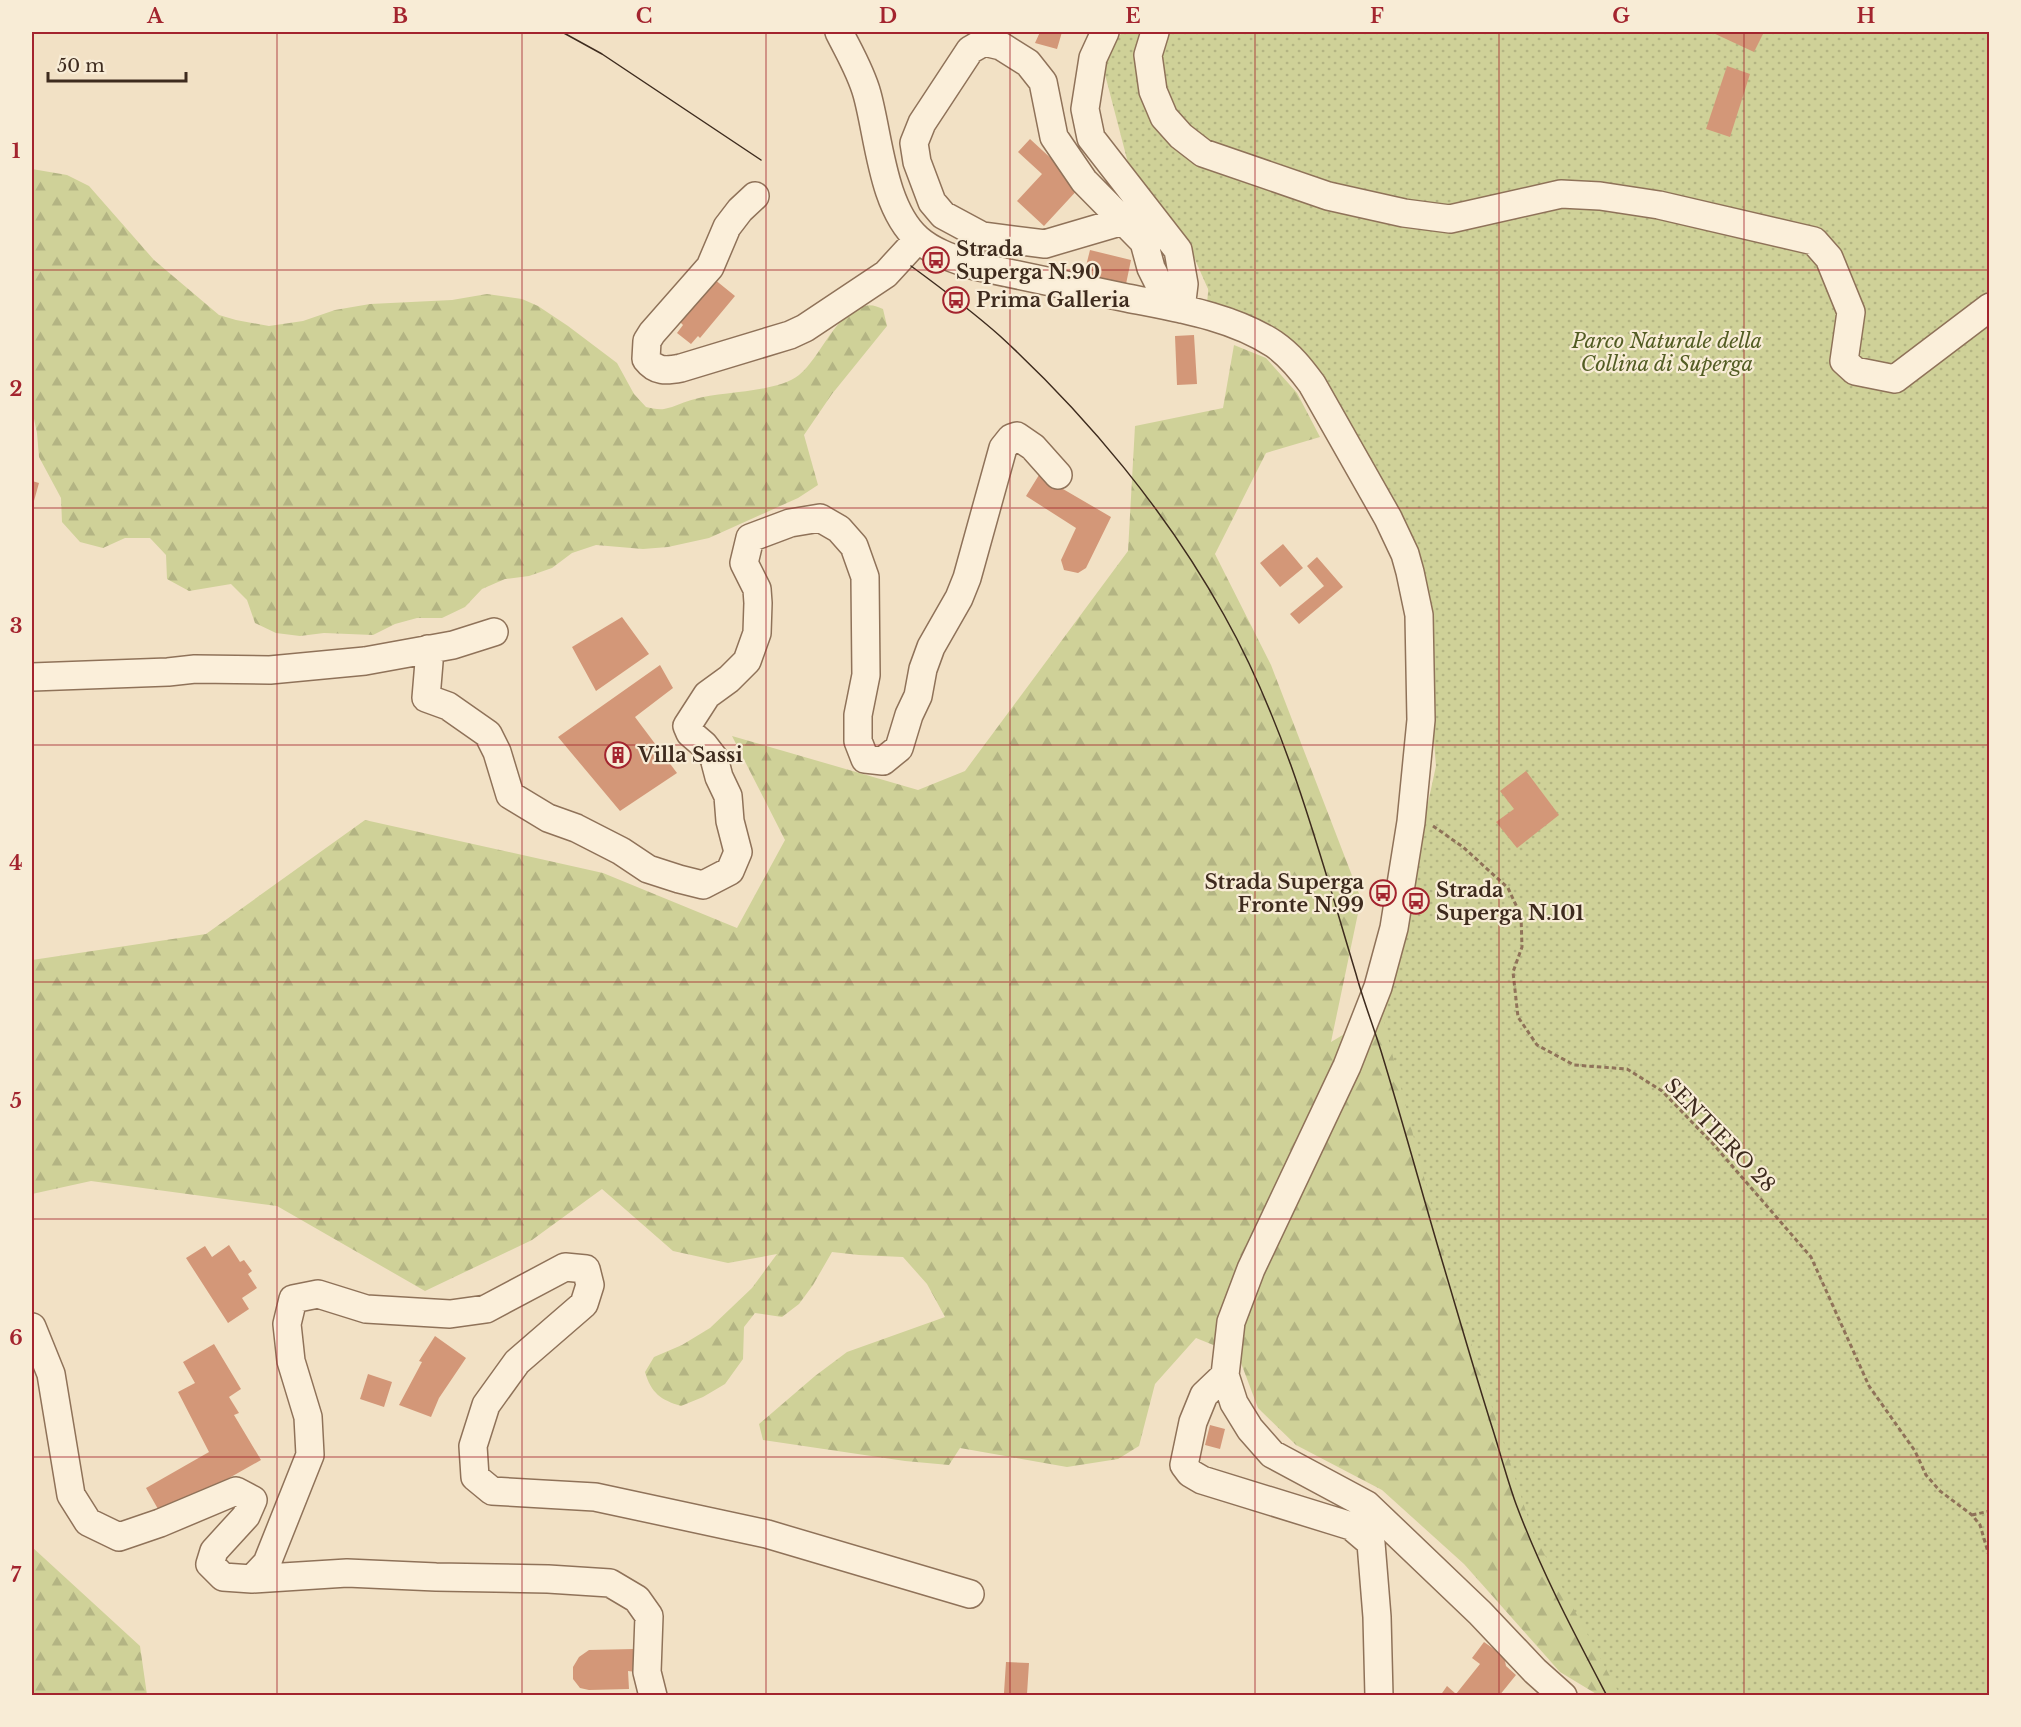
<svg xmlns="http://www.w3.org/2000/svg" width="2021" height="1727" viewBox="0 0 2021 1727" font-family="'Libre Baskerville',serif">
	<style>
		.forest { fill: url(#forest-firs) }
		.park { fill: url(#park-dots) }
		.building { fill: #d39778 }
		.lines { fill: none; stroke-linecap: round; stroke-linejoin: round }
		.minor-casing { stroke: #8f7259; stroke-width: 30 }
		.path { stroke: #8f7259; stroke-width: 3; stroke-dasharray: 4.5 3; stroke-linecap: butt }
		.minor { stroke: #fbefda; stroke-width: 27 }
		.tram { stroke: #3e2b1e; stroke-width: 1.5 }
		.grid { fill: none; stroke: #a3242e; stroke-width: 1.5; stroke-opacity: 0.55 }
		.labels { text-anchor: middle; stroke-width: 4.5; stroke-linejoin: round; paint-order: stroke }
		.poi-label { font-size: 20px; font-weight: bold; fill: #3e2b1e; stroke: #f8ecd6; text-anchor: start }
		.park-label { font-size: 20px; font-style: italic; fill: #525c23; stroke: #f8ecd6 }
		.street-label { font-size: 20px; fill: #3e2b1e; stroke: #f8ecd6 }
		.neatline { fill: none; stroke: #a3242e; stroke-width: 2 }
		.grid-label { font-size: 20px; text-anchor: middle; font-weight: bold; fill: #a3242e }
	</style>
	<defs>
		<pattern id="forest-firs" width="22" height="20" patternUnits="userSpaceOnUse" patternTransform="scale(1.5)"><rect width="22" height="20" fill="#cfd198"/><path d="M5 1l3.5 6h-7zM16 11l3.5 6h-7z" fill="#b3b483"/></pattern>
		<pattern id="park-dots" width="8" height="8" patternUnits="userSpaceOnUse" patternTransform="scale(1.5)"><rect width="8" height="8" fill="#cfd198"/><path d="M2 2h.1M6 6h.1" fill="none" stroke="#b3b483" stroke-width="1.8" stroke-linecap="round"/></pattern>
	</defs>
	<rect width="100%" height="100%" fill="#f2e1c5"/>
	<!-- forest -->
	<path class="forest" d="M32,169l35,6 22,11 65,74 65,55 17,5 33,6 34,-5 32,-11 35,-6 82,-4 35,-6 35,5 16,7 30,20 49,37 17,31 12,13c5,1 13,3 18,2 11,-2 21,-8 31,-10 28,-8 81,-6 104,-24 23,-19 34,-60 66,-69 6,-2 13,1 18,3l4,17 -55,68 -28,41 14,50 -20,13 -89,40 -41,9 -25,2 -47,-4 -24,8 -20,15 -23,8 -24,3 -23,10 -17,18 -23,11h-25l-22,6 -22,11 -49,-2 -24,3 -24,-3 -21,-10 -8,-23 -16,-16 -42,7 -22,-12 -1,-24 -16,-17h-25l-22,10 -23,-6 -18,-20 -1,-24 -22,-41 -2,-24 -5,-24z
		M1349,189l131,3 122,20 119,26 86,12 17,21 16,44 -4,34 3,24 34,14 26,-1 90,-63v1372h-391l-38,-23 -96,-108 -82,-74 -86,-45 -38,-37 -20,-53 -42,-17 -41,46 -16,62 -21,13 -51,8 -107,-19 -11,17 -44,-4 -142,-21 -4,-16 56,-48 32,-24 98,-35 -18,-33 -24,-27 -44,-2 -27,-3 -19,33 -14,19 -17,13 -27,-4 -11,14 -1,32 -18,25 -22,13 -22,9c-20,-6 -30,-13 -36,-34l9,-15 28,-12 28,-17 42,-40 25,-34 -49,9 -55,-12 -71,-62 -70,51 -107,51 -148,-85 -186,-25 -59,13v-234l174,-26 159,-114 238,53 134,55 48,-88 -53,-104 186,54 47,-19 163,-220 7,-125 88,-18 11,-63 32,13 31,35 23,44 -54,16 -51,101 56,111 90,234 -30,143 67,-40 90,-38 51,-84 102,-52 74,-46 29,-64 -84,7 -153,5 -46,16 -15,-21 -15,-149 -47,-107 -57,-109 -43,-29 -36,-16 -41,-12 4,-41 31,-8 48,2 138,45 51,-12v-28l-135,-35z
		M32,1547l108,99 7,49h-115z"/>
	<!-- park -->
	<path class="park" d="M1122,32h867v1663h-369l-87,-162 -83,-255 -68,-264 54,-248 -11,-138 -108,-258 -101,-63 -23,-52 -65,-92 -26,-100z"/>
	<!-- building -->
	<path class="building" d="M1040,32h22l-5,17 -22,-6z
		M1711,32h53l-10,20z
		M1727,66l23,8 -20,63 -24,-8z
		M1030,139l51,47 -37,40 -27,-25 25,-27 -24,-22z
		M1090,250l41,10 -5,24 -42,-10z
		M714,279l21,17 -35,42 -2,-2 -7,8 -14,-11 6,-8 -4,-4z
		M1194,335l3,49 -20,1 -2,-49z
		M1039,475l72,42 -25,51 -8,5 -14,-3 -3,-10 15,-32 -50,-32z
		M32,481l7,2 -7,25z
		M1283,544l20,24 -23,19 -20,-24z
		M1317,557l26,30 -44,37 -9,-10 34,-28 -17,-20z
		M622,617l27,37 -53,37 -24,-44z
		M660,665l13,23 -38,29 42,56 -57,38 -62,-74z
		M1526,771l33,44 -42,33 -21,-26 18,-13 -14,-18z
		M229,1245l11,17 4,-2 8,11 -4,3 9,14 -15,10 7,11 -21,14 -42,-65 19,-12 7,11z
		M435,1336l31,22 -27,40 -8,19 -32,-12 23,-43 -3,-1z
		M214,1344l27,45 -12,8 10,16 -5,2 27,45 -99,56 -16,-28 63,-36 -31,-60 17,-9 -12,-21z
		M368,1374l24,8 -8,25 -24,-8z
		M1210,1425l15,4 -5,20 -15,-4z
		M1484,1642l20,14 2,10 10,9 -17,21h-59l7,-10 9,8 24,-30 -8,-6z
		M634,1649l2,23 -8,-1 1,18 -40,1 -9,-2 -7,-9v-12l6,-10 10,-7z
		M1006,1662l23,1 -2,31 -23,-1z"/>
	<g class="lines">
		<!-- minor casing -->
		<g class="minor-casing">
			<path id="minor" d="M839,32c10,20 22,40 28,62 12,43 15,113 51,145 16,14 37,20 57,27 51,11 102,21 152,32 50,10 104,18 147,46 16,11 27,25 38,40l76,134 17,36 5,18 9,43 2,105 -10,102 -17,106 -16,59 -31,79 -96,203 -20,53 -6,53 9,28 16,26 22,25 95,51 113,108 55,58 28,25
				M1105,32l-12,26 -8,51 6,29 87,112 6,34 -3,25
				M1155,32l-7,23 5,36 11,26 17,19 22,17 125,43 76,17 46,6 111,-25 39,2 59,9 155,36 15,17 22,54 -7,49 11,10 40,8 95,-72
				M755,196l-15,14 -13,17 -17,40 -58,66 -5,8 -1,18c10,13 20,12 35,9l109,-33 15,-7 81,-54 32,-35
				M1123,221l-78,23 -63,-8 -39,-21 -11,-13 -15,-40 -3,-19 8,-20 48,-73 14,-8 17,4 27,17 15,19 11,55 30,44 60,61 7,26 9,18 21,23
				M428,649l1,13 -3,36 22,8 40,28 9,18 13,43 38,23 28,10 45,23 27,18 31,10 24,6 27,-14 8,-19 -8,-31 -2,-25 -9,-19 -5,-19 -10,-13 -14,-12 -3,-7 20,-31 22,-16 18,-18 10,-28 1,-30 -1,-14 -13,-26 6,-25 40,-15 30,-5 19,11 15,17 11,31 1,98 -8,40v26l7,18 18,2 16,-13 10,-33 9,-19 5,-27 8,-22 28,-49 8,-20 36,-130 8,-10 6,-2 16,11 25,28
				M32,677l136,-5 27,-3 75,1 95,-9 88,-16 41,-13
				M32,1327l19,47 20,121 17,27 31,15 41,-14 76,-32 17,9 -7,16 -32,35 -4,13 13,13 29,2 15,-16 43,-108 -2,-38 -17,-56 -4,-37 6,-25 25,-5 48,15 84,5 36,-5 79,-42 21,2 4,16 -6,19 -67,58 -31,43 -13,41 2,31 17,14 103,6 172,37 203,60
				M1225,1375l-21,20 -11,27 -9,43 6,8 12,7 149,46 20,17 6,74 2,79
				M252,1579l95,-6 89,4 112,2 62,4 27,16 12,17 -2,56 6,24"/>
		</g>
		<!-- path -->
		<path class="path" d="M1433,826l30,21 45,41 13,28 1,31 -9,25 5,45 19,28 37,20 53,4 35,22 52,54 97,112 58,129 46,65 11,24 14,16 32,24 8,10 10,34
			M1972,1515l18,-4"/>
		<!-- minor -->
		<use href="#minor" class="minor"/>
		<!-- tram -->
		<path class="tram" d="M562,32l40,22 159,106
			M911,266c30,22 61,45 89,70 87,80 167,176 224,279 63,112 95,237 132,359 7,26 17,51 25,77 20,65 38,131 57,196 18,60 35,120 54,180 8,25 15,52 24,77 25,67 58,129 91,192"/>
	</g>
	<!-- grid -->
	<path class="grid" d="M277,32v1664M522,32v1664M766,32v1664M1010,32v1664M1255,32v1664M1499,32v1664M1744,32v1664M32,270h1958M32,508h1958M32,745h1958M32,982h1958M32,1219h1958M32,1457h1958"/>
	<!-- icons -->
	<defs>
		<g id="bus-ring" transform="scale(1.35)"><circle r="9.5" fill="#f8ecd6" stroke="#a3242e" stroke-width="1.5"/><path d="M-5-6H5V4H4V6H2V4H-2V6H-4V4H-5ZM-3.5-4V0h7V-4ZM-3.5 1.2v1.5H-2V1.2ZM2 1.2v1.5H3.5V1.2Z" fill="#a3242e"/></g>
		<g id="building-ring" transform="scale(1.35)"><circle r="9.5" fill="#f8ecd6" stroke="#a3242e" stroke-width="1.5"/><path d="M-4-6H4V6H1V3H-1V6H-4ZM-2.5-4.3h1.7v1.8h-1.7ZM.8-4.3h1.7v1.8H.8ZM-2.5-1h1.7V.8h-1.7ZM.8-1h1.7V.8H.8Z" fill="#a3242e"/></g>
	</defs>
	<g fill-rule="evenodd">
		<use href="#bus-ring" x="936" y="260"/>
		<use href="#bus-ring" x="956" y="300"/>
		<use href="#building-ring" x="618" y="755"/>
		<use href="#bus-ring" x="1383" y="893"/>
		<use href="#bus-ring" x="1416" y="901"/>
	</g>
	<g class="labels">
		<!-- poi labels -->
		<g class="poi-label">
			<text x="956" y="256">Strada<tspan x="956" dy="23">Superga N.90</tspan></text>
			<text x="976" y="307">Prima Galleria</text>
			<text x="638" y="762">Villa Sassi</text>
			<text x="1364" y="889" text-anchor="end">Strada Superga<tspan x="1364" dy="23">Fronte N.99</tspan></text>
			<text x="1436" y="897">Strada<tspan x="1436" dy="23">Superga N.101</tspan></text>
		</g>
		<!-- park labels -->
		<g class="park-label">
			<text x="1667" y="348">Parco Naturale della<tspan x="1667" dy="23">Collina di Superga</tspan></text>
		</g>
		<!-- street labels -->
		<g class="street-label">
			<text transform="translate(1720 1135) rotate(46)" y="7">SENTIERO 28</text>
		</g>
	</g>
	<!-- border -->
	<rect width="2021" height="1727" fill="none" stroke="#f8ecd6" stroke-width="66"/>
	<!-- scale -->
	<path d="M48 72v9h138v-9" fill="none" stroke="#3e2b1e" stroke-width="3"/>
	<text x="57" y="72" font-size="18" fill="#3e2b1e" stroke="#f8ecd6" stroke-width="4.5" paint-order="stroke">50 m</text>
	<rect x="33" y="33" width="1955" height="1661" class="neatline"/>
	<g class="grid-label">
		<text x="155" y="23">A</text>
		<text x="400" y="23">B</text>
		<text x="644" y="23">C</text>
		<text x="888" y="23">D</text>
		<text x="1133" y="23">E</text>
		<text x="1377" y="23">F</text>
		<text x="1621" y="23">G</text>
		<text x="1866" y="23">H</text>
		<text x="16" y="158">1</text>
		<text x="16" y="396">2</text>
		<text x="16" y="633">3</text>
		<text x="16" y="870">4</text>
		<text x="16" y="1108">5</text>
		<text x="16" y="1345">6</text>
		<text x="16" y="1582">7</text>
	</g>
</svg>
